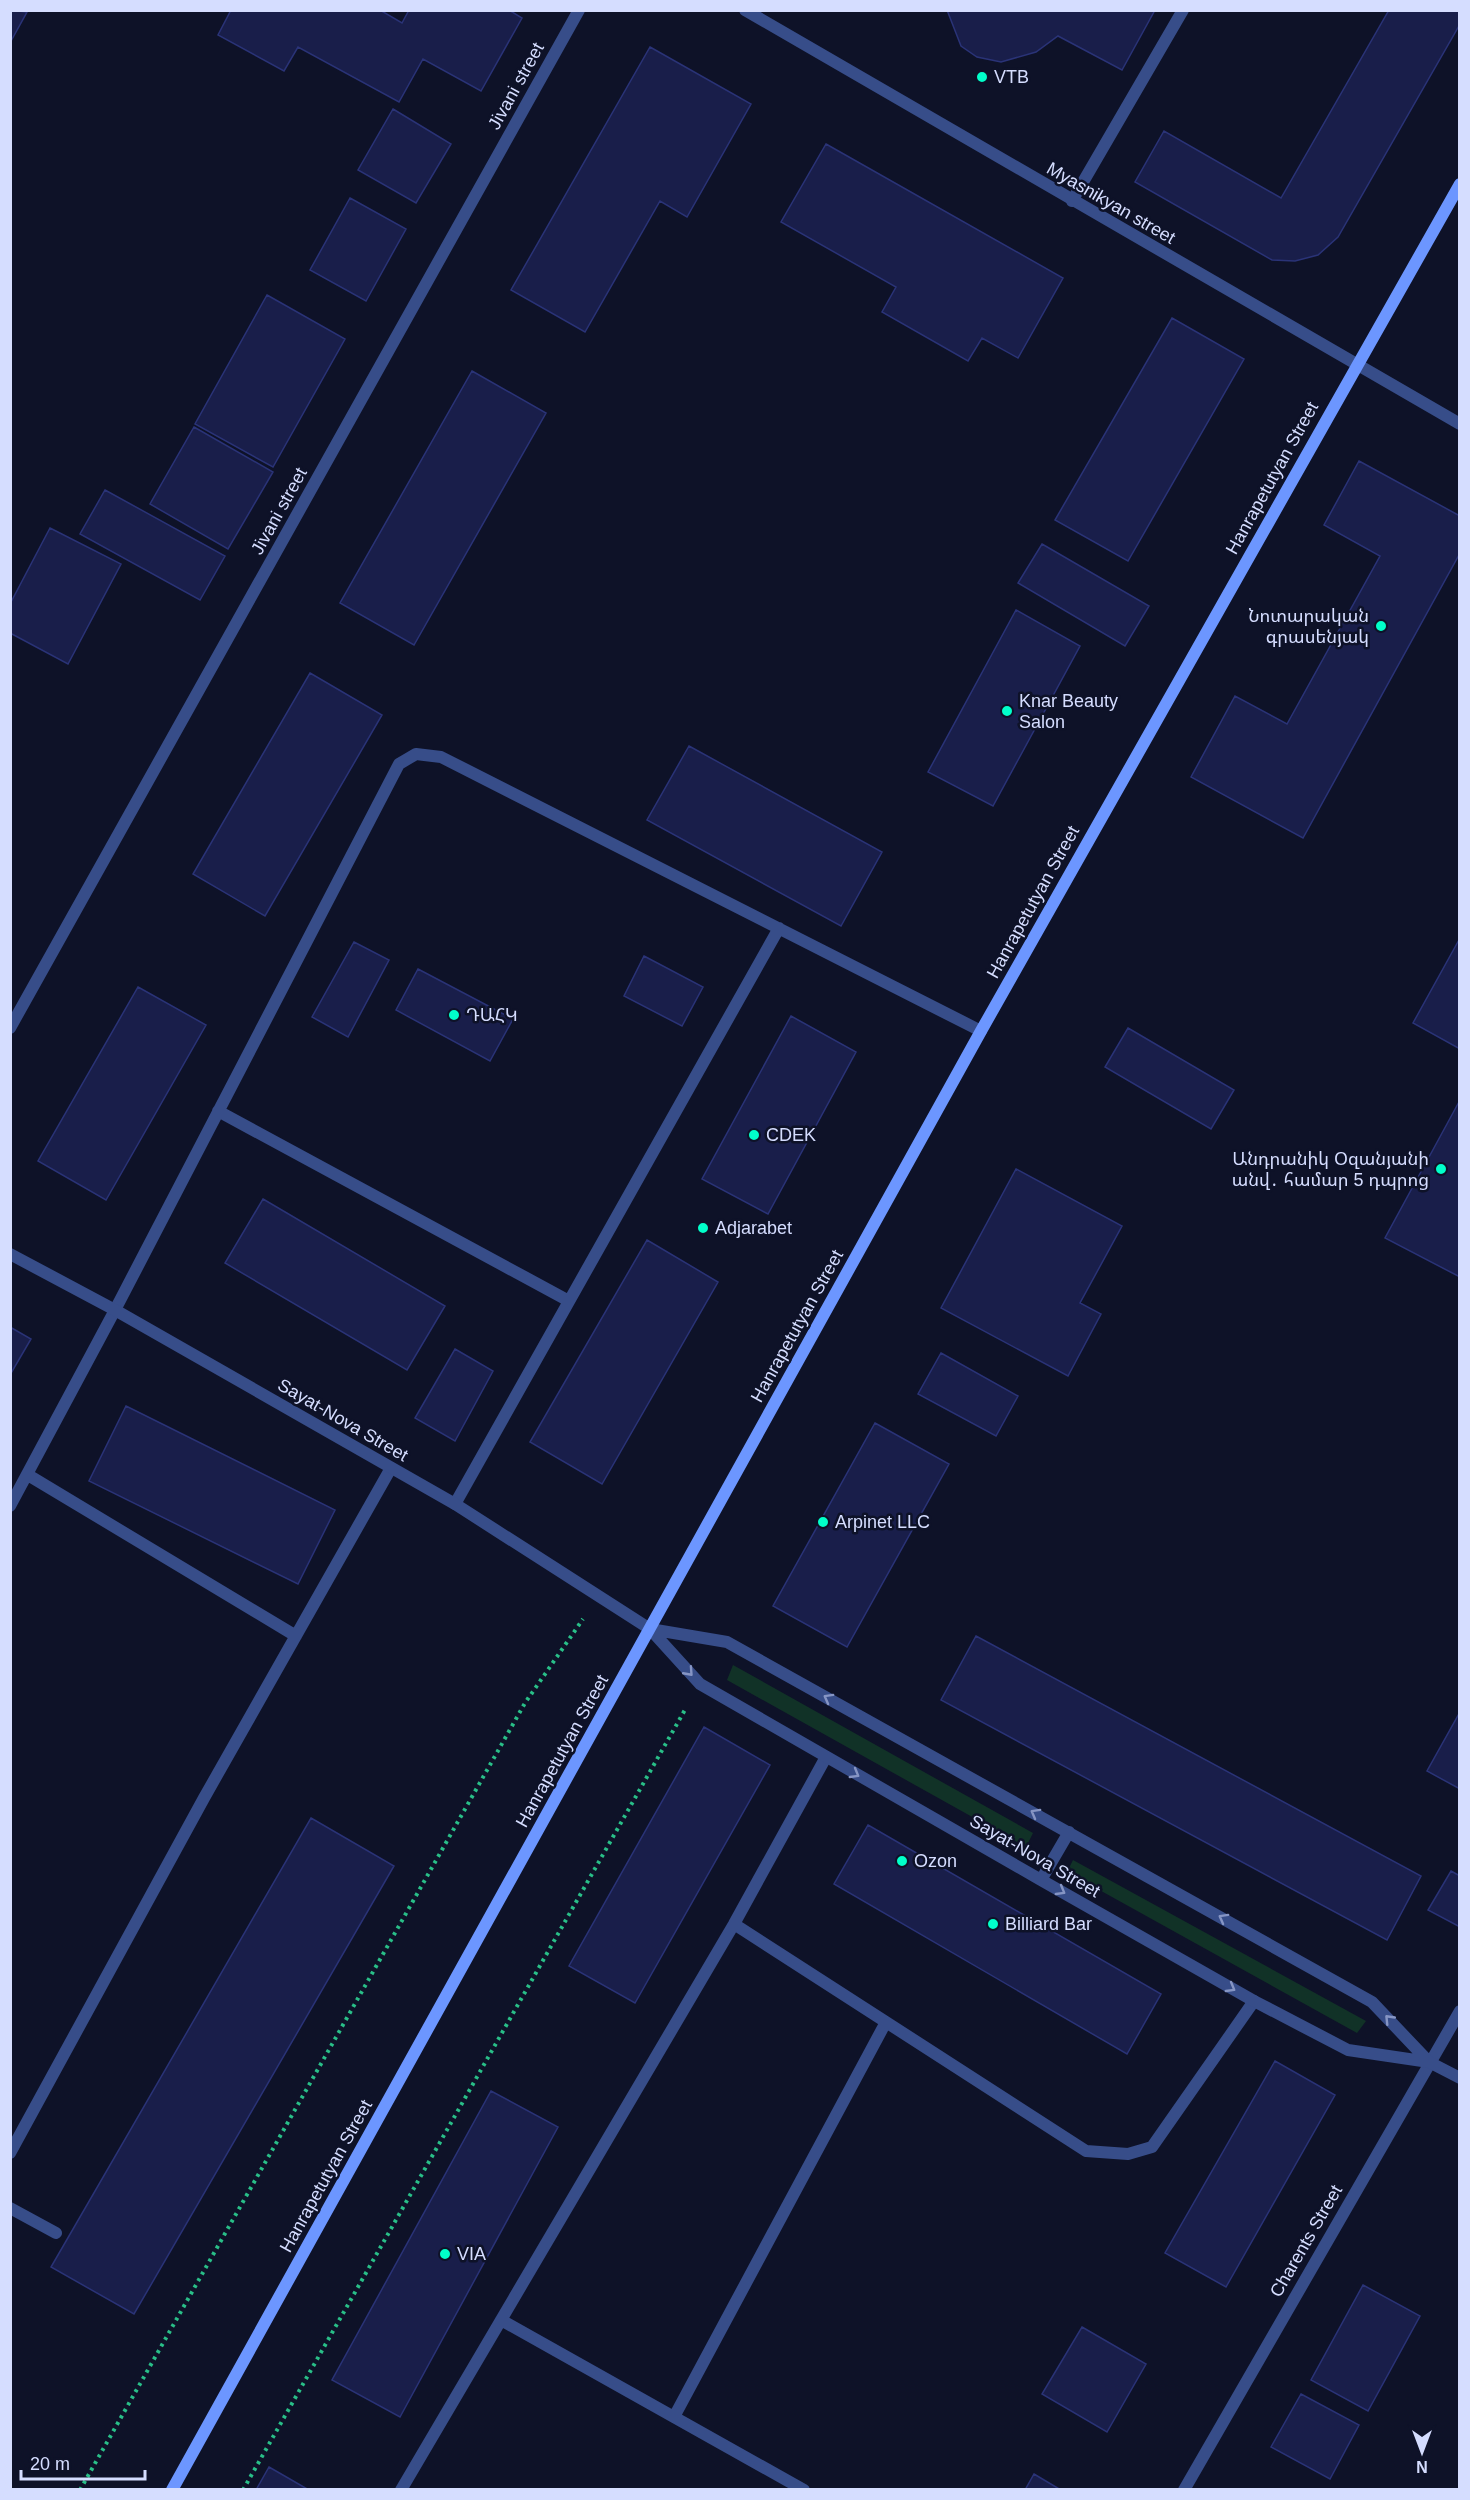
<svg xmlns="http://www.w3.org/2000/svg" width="1470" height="2500" viewBox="0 0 1470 2500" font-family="Helvetica,'Noto Sans Armenian',sans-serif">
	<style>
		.green { fill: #113227 }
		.building { fill: #191e4a; stroke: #2a3377; stroke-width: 1.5 }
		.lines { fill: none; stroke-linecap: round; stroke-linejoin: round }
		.path { stroke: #29bf88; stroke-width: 4; stroke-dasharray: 3 4.5; stroke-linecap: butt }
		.service { stroke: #374d89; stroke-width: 12 }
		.minor { stroke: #374d89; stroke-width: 12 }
		.tertiary { stroke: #374d89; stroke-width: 12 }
		.secondary { stroke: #6c96ff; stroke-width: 12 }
		.oneway { stroke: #8695c4 }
		.poi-dot { fill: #01ffca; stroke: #0e1228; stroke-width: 2 }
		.labels { text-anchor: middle; stroke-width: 5; stroke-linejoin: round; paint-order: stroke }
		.poi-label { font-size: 18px; fill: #d5ddff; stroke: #0e1228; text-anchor: start }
		.street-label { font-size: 18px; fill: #d5ddff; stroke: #0e1228 }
	</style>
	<rect width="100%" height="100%" fill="#0e1228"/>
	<!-- green -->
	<path class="green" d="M733,1665l300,168 -7,14 -299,-167z
		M1073,1860l293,161 -9,12 -290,-161z"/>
	<!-- building -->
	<path class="building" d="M10,10l17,2 -16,29 -1,-1z
		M231,10h149l22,13 7,-13h100l13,8 -41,73 -58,-32 -24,43 -101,-55 -14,24 -66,-36z
		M947,10h208l-33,60 -64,-34 -22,16 -35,10 -24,-5 -16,-11z
		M1389,10h71v14l-122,213 -20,18 -23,6 -23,-1 -137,-78 29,-51 117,67z
		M650,47l101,57 -64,113 -27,-16 -75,131 -74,-42z
		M393,109l58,35 -35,59 -58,-33z
		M826,144l237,134 -45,80 -36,-20 -14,23 -86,-49 14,-25 -115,-65z
		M350,198l56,31 -40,72 -56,-31z
		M267,295l78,44 -72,128 -78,-43z
		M1172,318l72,41 -116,202 -73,-41z
		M472,371l74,42 -132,232 -74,-42z
		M194,427l79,45 -45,77 -78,-45z
		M1359,461l101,55v37l-157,285 -112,-61 44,-81 52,28 93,-168 -56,-31z
		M105,490l120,66 -25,44 -120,-66z
		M50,528l71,36 -53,100 -58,-31v-29z
		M1042,544l107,62 -24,40 -107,-63z
		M1016,610l64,36 -87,160 -65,-34z
		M310,673l72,42 -117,201 -72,-42z
		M689,746l193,106 -41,74 -194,-106z
		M1460,938v111l-47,-26z
		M354,942l35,18 -41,77 -36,-20z
		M644,956l59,31 -21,39 -58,-30z
		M418,969l95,50 -23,42 -94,-51z
		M138,987l68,38 -100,175 -68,-39z
		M791,1016l65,36 -88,162 -66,-35z
		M1128,1028l106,62 -23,39 -106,-62z
		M1460,1100v177l-75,-39z
		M1016,1169l106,57 -42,77 21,11 -33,62 -127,-68z
		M263,1199l182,107 -38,64 -182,-107z
		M647,1240l71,42 -116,202 -72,-42z
		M10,1327l21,12 -21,36z
		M455,1349l38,22 -38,70 -40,-23z
		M941,1353l77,43 -22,40 -78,-42z
		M126,1406l209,104 -37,74 -209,-103z
		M875,1423l74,41 -102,183 -74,-41z
		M976,1636l445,240 -34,64 -446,-240z
		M1460,1712v77l-33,-18z
		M704,1727l66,38 -135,238 -66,-37z
		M311,1818l83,48 -260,448 -83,-47z
		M868,1825l293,169 -34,60 -293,-170z
		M1451,1871l9,5v51l-32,-17z
		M1275,2061l60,34 -109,192 -61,-34z
		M491,2091l67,36 -158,290 -68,-37z
		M1363,2285l57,31 -52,95 -57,-31z
		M1082,2327l64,37 -39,68 -65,-38z
		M1301,2394l58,31 -29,54 -59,-32z
		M269,2467l40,23h-53z
		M1034,2474l27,16h-36z"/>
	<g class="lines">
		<!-- path -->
		<path class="path" d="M80,2490l445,-787 58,-84
			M243,2490l443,-782"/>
		<!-- service -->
		<path class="service" d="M1072,201l111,-191"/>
		<!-- minor -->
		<path class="minor" d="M745,10l715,414
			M218,1111l351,190
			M28,1475l268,161
			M455,1504l324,-576
			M10,1506l105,-196 284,-546 17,-10 25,3 540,274
			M734,1924l352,227 42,3 24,-7 102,-146
			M10,2153l194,-355 187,-330
			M10,2208l46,25
			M501,2320l303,170
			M674,2417l212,-395
			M401,2490l333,-566 92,-167
			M1184,2490l276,-479"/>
		<!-- tertiary -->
		<path class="tertiary" d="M10,1028l569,-1018
			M10,1254l105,56 340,194 195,125 50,55 341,196 213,121 94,49 81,12
			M650,1629l77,13 645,360 57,60 31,16
			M1041,1880l28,-48"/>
		<!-- secondary -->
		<path class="secondary" d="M172,2490l809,-1459 479,-847"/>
	</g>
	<!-- one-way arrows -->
	<defs><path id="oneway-chevron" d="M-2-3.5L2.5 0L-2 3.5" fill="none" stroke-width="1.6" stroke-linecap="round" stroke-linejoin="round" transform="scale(1.5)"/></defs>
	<g class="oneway">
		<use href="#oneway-chevron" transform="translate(689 1672) rotate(48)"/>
		<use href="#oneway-chevron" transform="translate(828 1698) rotate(-151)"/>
		<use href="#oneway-chevron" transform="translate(855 1774) rotate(30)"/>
		<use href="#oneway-chevron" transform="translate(1035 1813) rotate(-151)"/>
		<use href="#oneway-chevron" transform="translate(1061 1891) rotate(30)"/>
		<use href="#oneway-chevron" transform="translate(1223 1918) rotate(-151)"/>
		<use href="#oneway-chevron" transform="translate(1231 1988) rotate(30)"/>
		<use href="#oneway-chevron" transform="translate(1389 2019) rotate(-134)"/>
	</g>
	<!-- markers -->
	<g class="poi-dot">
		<circle cx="982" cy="77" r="6"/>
		<circle cx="1381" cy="626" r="6"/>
		<circle cx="1007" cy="711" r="6"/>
		<circle cx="454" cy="1015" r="6"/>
		<circle cx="754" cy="1135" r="6"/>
		<circle cx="1441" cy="1169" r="6"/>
		<circle cx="703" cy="1228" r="6"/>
		<circle cx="823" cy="1522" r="6"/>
		<circle cx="902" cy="1861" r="6"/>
		<circle cx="993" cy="1924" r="6"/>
		<circle cx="445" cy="2254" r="6"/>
	</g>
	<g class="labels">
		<!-- poi labels -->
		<g class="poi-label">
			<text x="994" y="83">VTB</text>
			<text x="1369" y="622" text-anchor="end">Նոտարական<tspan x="1369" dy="21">գրասենյակ</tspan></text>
			<text x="1019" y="707">Knar Beauty<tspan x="1019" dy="21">Salon</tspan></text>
			<text x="466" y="1021">ԴԱՀԿ</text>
			<text x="766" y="1141">CDEK</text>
			<text x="1429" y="1165" text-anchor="end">Անդրանիկ Օզանյանի<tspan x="1429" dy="21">անվ․ համար 5 դպրոց</tspan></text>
			<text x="715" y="1234">Adjarabet</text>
			<text x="835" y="1528">Arpinet LLC</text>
			<text x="914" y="1867">Ozon</text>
			<text x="1005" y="1930">Billiard Bar</text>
			<text x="457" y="2260">VIA</text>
		</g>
		<!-- street labels -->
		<g class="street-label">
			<text transform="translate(516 86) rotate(-61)" y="6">Jivani street</text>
			<text transform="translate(1111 203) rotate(30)" y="6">Myasnikyan street</text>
			<text transform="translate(1272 478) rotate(-61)" y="6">Hanrapetutyan Street</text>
			<text transform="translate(279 511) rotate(-61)" y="6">Jivani street</text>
			<text transform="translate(1033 902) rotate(-61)" y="6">Hanrapetutyan Street</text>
			<text transform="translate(797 1326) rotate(-61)" y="6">Hanrapetutyan Street</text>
			<text transform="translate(343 1420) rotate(30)" y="6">Sayat-Nova Street</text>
			<text transform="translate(562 1751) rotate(-61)" y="6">Hanrapetutyan Street</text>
			<text transform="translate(1035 1856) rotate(30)" y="6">Sayat-Nova Street</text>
			<text transform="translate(326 2176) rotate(-61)" y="6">Hanrapetutyan Street</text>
			<text transform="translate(1306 2241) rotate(-60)" y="6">Charents Street</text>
		</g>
	</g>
	<!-- border -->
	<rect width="1470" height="2500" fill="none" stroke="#d5ddff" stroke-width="24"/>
	<!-- north arrow -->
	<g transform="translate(1422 2452) rotate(180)" stroke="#0e1228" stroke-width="4.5" paint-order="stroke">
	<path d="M0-4.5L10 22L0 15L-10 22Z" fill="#d5ddff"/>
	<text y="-9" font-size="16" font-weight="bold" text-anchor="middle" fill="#d5ddff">N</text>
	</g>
	<!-- scale -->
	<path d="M21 2470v9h124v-9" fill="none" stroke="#d5ddff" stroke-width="3"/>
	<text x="30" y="2470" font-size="18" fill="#d5ddff" stroke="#0e1228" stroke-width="4.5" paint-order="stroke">20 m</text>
</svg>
